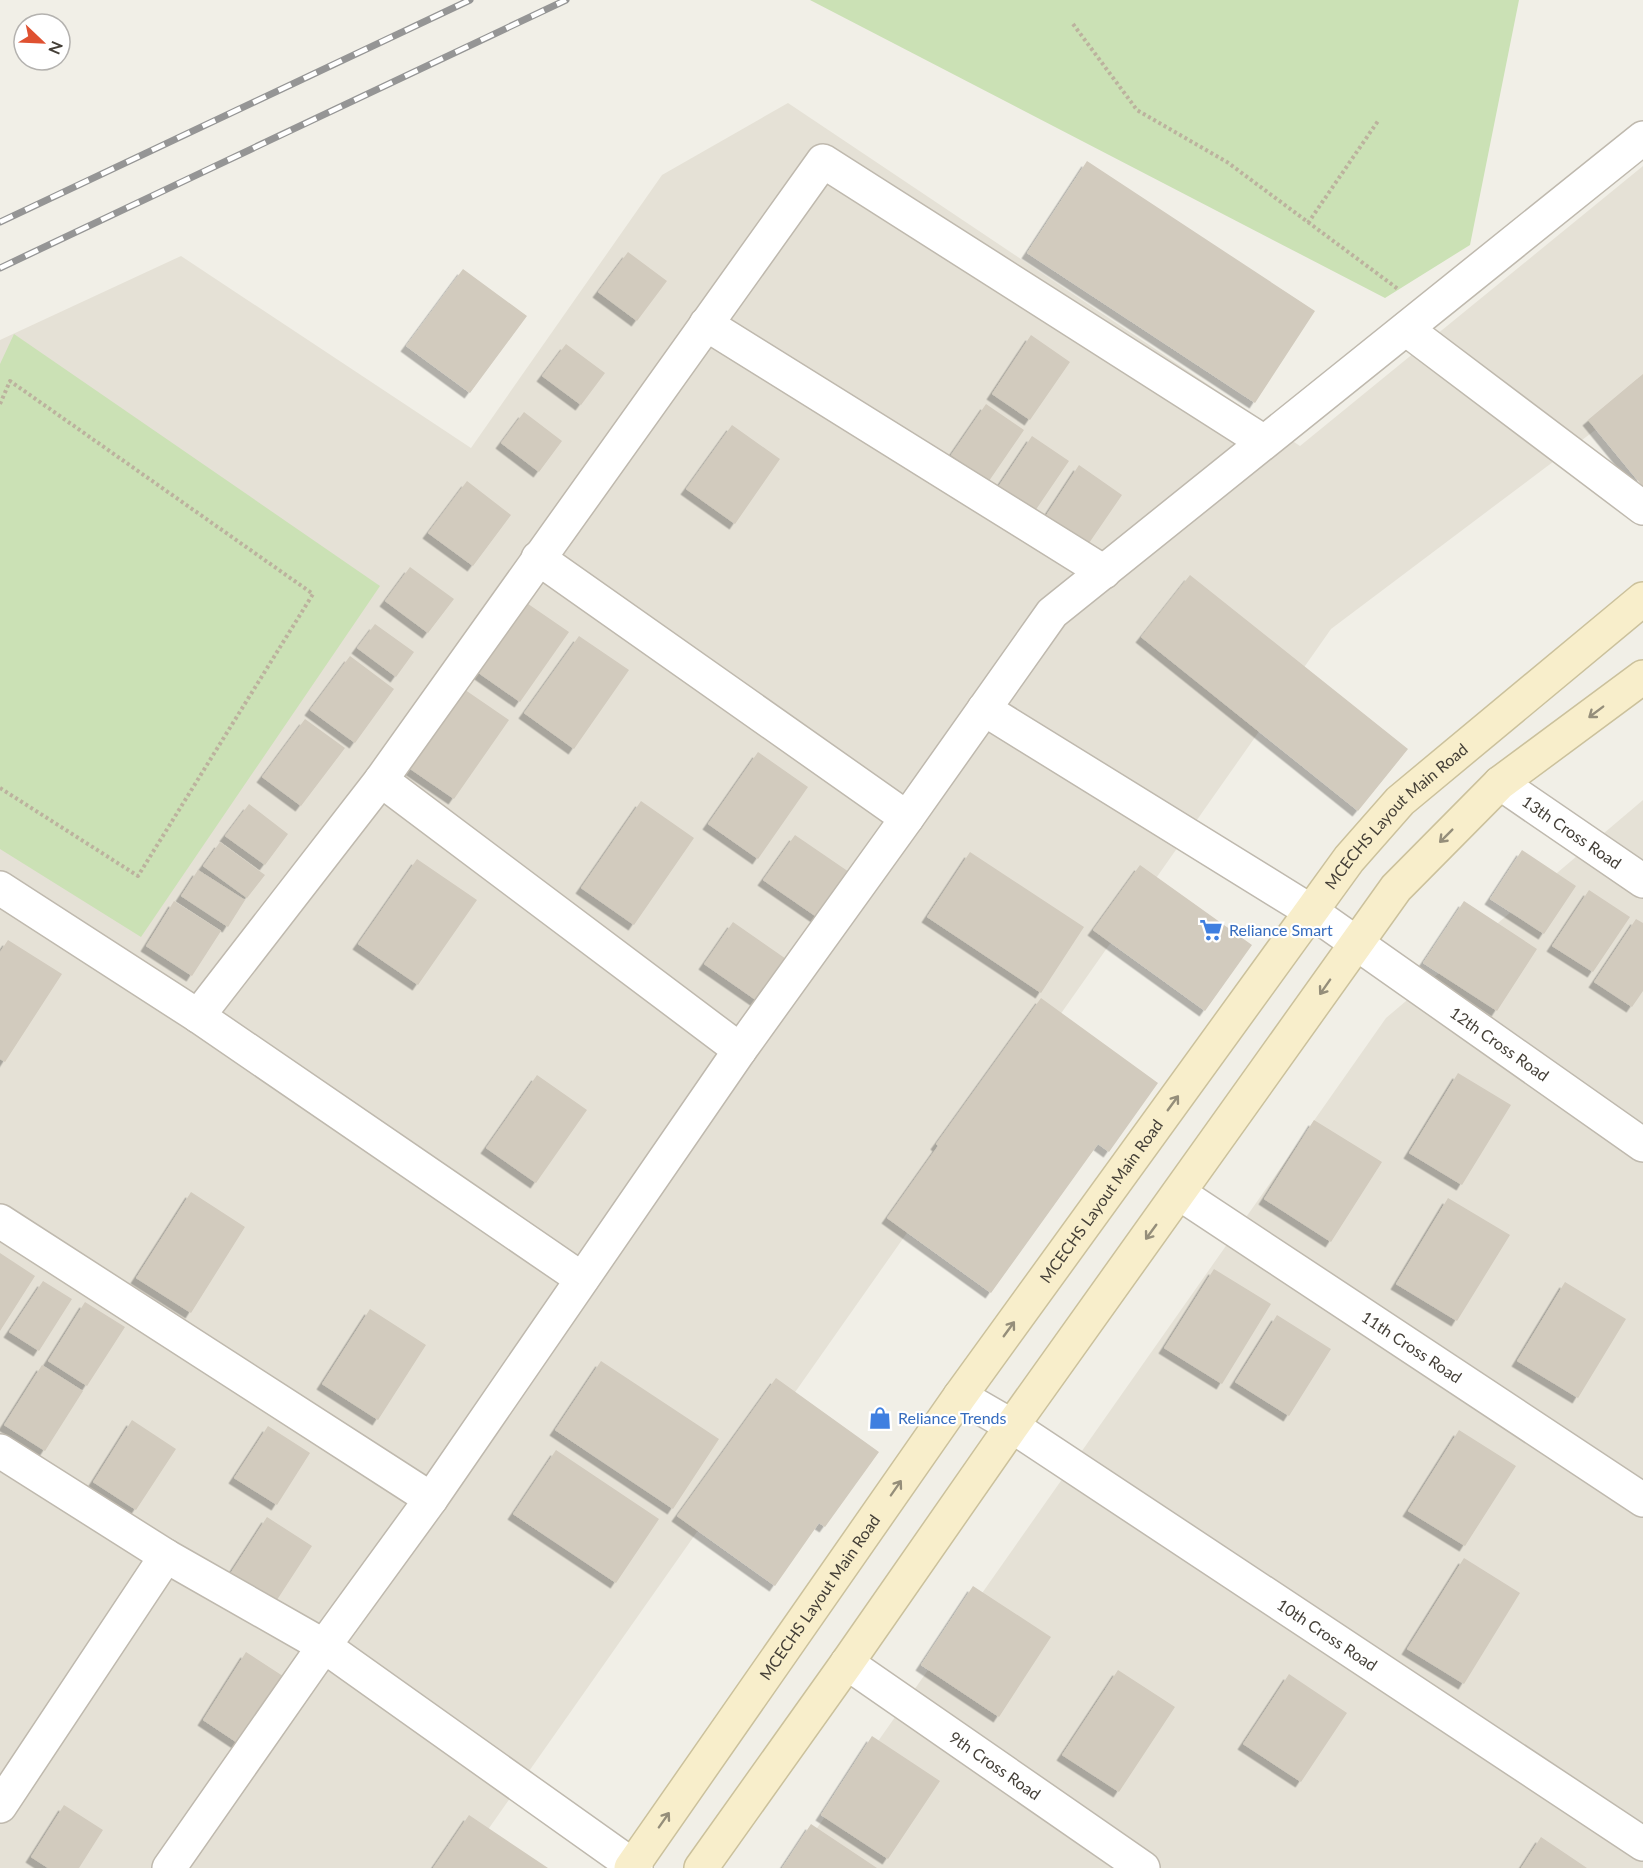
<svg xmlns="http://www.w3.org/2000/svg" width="1643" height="1868" viewBox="0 0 1643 1868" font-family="Lato,sans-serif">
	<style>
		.residential { fill: #e5e1d6 }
		.green { fill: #cbe1b5 }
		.building { fill: #d2cbbe; filter: url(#shadow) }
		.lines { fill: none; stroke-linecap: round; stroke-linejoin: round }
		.minor-casing { stroke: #bfb9ae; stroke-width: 36 }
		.secondary-casing { stroke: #cbc19c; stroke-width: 36 }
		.path { stroke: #bcb29e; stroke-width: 4; stroke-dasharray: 3 3; stroke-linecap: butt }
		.minor { stroke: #fff; stroke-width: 33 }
		.secondary { stroke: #f8eecb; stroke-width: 33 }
		.rail-casing { stroke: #959595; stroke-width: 7 }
		.rail { stroke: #fff; stroke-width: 4.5; stroke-dasharray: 14; stroke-linecap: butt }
		.oneway { stroke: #958e7a }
		.labels { text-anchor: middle; stroke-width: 4.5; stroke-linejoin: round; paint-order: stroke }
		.street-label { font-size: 16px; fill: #443f37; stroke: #fff }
		.shop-label { font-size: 16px; fill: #366cbe; stroke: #fff; text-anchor: start }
	</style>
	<defs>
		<filter id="shadow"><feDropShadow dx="-5.5" dy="5.5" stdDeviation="0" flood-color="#0004"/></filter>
	</defs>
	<rect width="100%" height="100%" fill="#f1efe7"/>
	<!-- residential -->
	<path class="residential" d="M788,103l512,343 343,-280v228l-312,235 -870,1239h-461v-1528l181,-84 290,192 191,-273z
		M1643,800v1068h-854l597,-850z"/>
	<!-- green -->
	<path class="green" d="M810,0h709l-49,245 -85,53z
		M14,334l366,252 -239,351 -141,-88v-485z"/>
	<!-- building -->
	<path class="building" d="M1087,161l228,150 -60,92 -228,-150z
		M628,252l39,29 -30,40 -39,-29z
		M463,269l64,47 -57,77 -64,-47z
		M1031,335l39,27 -40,58 -38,-26z
		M566,344l39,29 -24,32 -39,-29z
		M1643,374v113l-55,-67z
		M986,404l38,26 -35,51 -38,-26z
		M524,412l38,29 -23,31 -38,-29z
		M732,425l48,34 -45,65 -49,-35z
		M1032,436l37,25 -34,50 -37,-24z
		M1079,465l43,30 -37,54 -42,-29z
		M467,481l44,34 -38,51 -45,-33z
		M410,567l44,32 -26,34 -43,-32z
		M1190,575l218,174 -50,62 -217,-174z
		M518,597l51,35 -49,70 -50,-35z
		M375,624l39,28 -18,25 -39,-29z
		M579,636l50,34 -55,79 -50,-36z
		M350,656l44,33 -39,54 -45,-33z
		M458,685l51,35 -55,79 -51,-35z
		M305,719l40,29 -44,58 -39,-29z
		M758,752l50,35 -50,72 -50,-35z
		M641,801l53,37 -60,87 -53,-37z
		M249,804l39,30 -23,31 -40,-29z
		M795,835l57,39 -31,46 -58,-40z
		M220,842l45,33 -18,23 -44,-32z
		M1522,850l54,36 -32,48 -54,-35z
		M970,852l114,75 -43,66 -114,-76z
		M417,859l60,41 -59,85 -60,-41z
		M1140,865l112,80 -47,66 -112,-81z
		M198,870l47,30 -17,27 -47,-31z
		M1589,890l41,27 -37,55 -41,-26z
		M174,901l47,30 -29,45 -46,-30z
		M1464,901l73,48 -40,62 -74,-48z
		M1636,919l7,4v68l-11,16 -38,-25z
		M733,922l56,39 -29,42 -56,-39z
		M8,940l54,34 -57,88 -5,-3v-107z
		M1041,998l117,85 -49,69 -11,-8 -107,149 -104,-75 51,-72 -2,-2z
		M1458,1073l53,32 -49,80 -53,-32z
		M537,1075l50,35 -51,73 -50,-35z
		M1314,1120l68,42 -51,80 -67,-43z
		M191,1192l54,35 -54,86 -55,-35z
		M1448,1198l62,37 -53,86 -61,-37z
		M0,1253l35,23 -35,55z
		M1214,1269l57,35 -49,80 -58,-36z
		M43,1281l29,18 -33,52 -30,-19z
		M1565,1282l61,37 -48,79 -61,-37z
		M85,1302l40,25 -38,59 -39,-25z
		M370,1309l56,36 -48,75 -56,-36z
		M1277,1315l54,34 -42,67 -54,-34z
		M601,1361l118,78 -46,70 -118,-79z
		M42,1365l41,26 -38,60 -41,-26z
		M776,1378l103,74 -54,75 -6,-4 -44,63 -98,-70z
		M132,1420l44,29 -40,61 -43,-28z
		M268,1426l42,27 -33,52 -43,-27z
		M1459,1430l57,36 -51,80 -57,-35z
		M556,1450l103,69 -43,64 -103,-69z
		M267,1517l45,29 -39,60 -45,-29z
		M1464,1558l56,35 -56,91 -57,-35z
		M973,1586l78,51 -52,80 -78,-52z
		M246,1652l43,28 -44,68 -42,-28z
		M1118,1670l57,37 -56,85 -57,-37z
		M1289,1674l58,39 -46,69 -58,-38z
		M872,1736l68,45 -52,78 -67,-44z
		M64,1805l39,25 -24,38h-31l-17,-11z
		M469,1815l79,53h-115z
		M811,1824l66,44h-95z
		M1541,1837l46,31h-66z"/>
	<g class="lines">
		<!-- minor casing -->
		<g class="minor-casing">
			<g id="minor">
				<path d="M706,324l398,248"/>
				<path d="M1406,329l237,179"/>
				<path d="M538,558l369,260"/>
				<path id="s1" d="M984,709l328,203 331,233"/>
				<path d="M381,780l359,270"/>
				<path id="s2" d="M1500,783l143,98"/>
				<path d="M0,888l198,128 384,263"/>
				<path d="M198,1016l183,-236 442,-619 441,281"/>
				<path id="s3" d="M1179,1193l464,307"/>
				<path d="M0,1221l431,278"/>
				<path id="s4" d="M960,1396l52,30 631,418"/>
				<path d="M0,1451l166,105 158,90 312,222"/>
				<path id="s5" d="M847,1663l296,205"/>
				<path d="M0,1806l166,-250"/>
				<path d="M169,1868l155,-222 107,-147 309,-449 167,-232 145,-205 591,-475"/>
			</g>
		</g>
		<!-- secondary casing -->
		<g class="secondary-casing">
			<g id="secondary">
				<path id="s6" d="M631,1868l329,-472 389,-537 51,-58 243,-202"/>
				<path d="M701,1868l146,-205 165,-237 384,-538 104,-105 143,-106"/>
			</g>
		</g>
		<!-- path -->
		<path class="path" d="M1073,24l64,86 90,52 171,127
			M1308,223l70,-102
			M0,404l10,-23 303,213 -175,282 -138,-88"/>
		<!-- minor -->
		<use href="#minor" class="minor"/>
		<!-- secondary -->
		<use href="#secondary" class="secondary"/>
		<!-- rail casing -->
		<g class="rail-casing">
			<path id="rail" d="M0,222l470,-222
				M0,268l566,-268"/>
		</g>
		<!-- rail -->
		<use href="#rail" class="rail"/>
	</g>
	<!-- one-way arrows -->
	<defs><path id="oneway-shaft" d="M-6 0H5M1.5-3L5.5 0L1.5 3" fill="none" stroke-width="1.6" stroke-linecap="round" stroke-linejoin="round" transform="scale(1.5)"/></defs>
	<g class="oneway">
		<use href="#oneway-shaft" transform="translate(1596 712) rotate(143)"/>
		<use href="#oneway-shaft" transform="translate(1446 836) rotate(135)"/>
		<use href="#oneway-shaft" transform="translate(1325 987) rotate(125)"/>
		<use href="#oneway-shaft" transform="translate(1173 1103) rotate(-54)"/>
		<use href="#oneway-shaft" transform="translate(1151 1232) rotate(126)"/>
		<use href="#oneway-shaft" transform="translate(1009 1329) rotate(-54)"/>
		<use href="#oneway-shaft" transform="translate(896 1488) rotate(-55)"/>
		<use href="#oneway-shaft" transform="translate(664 1820) rotate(-55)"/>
	</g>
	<!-- icons -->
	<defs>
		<g id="supermarket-bare" transform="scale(1.8)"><path d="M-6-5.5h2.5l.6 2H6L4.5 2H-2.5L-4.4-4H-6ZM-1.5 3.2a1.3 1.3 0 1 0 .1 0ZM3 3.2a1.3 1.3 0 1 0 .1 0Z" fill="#3f7fe0" stroke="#fff" stroke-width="2.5" paint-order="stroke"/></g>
		<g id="shop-bare" transform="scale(1.8)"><path d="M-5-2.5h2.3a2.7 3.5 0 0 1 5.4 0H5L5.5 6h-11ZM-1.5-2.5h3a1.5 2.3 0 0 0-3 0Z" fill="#3f7fe0" stroke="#fff" stroke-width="2.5" paint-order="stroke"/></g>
	</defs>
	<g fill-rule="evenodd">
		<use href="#supermarket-bare" x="1211" y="930"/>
		<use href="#shop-bare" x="880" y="1418"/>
	</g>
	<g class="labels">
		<!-- street labels -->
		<g class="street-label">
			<text dy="6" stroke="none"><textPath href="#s6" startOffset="1302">MCECHS Layout Main Road</textPath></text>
			<text dy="6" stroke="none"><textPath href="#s2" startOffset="87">13th Cross Road</textPath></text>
			<text dy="6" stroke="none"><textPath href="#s1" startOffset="615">12th Cross Road</textPath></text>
			<text dy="6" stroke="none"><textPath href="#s6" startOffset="816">MCECHS Layout Main Road</textPath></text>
			<text dy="6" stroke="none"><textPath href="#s3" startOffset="279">11th Cross Road</textPath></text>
			<text dy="6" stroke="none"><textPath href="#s6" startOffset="330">MCECHS Layout Main Road</textPath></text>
			<text dy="6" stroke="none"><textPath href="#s4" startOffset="438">10th Cross Road</textPath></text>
			<text dy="6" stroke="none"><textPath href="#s5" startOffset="180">9th Cross Road</textPath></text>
		</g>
		<!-- shop labels -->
		<g class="shop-label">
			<text x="1229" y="936">Reliance Smart</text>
			<text x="898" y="1424">Reliance Trends</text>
		</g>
	</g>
	<!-- north arrow -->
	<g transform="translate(42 42) rotate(113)"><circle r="28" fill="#ffffff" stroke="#b4b2af" stroke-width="1.5"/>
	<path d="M0-4.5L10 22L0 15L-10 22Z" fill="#df5131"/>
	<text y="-9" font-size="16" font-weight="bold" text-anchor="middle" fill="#443f37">N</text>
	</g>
</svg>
